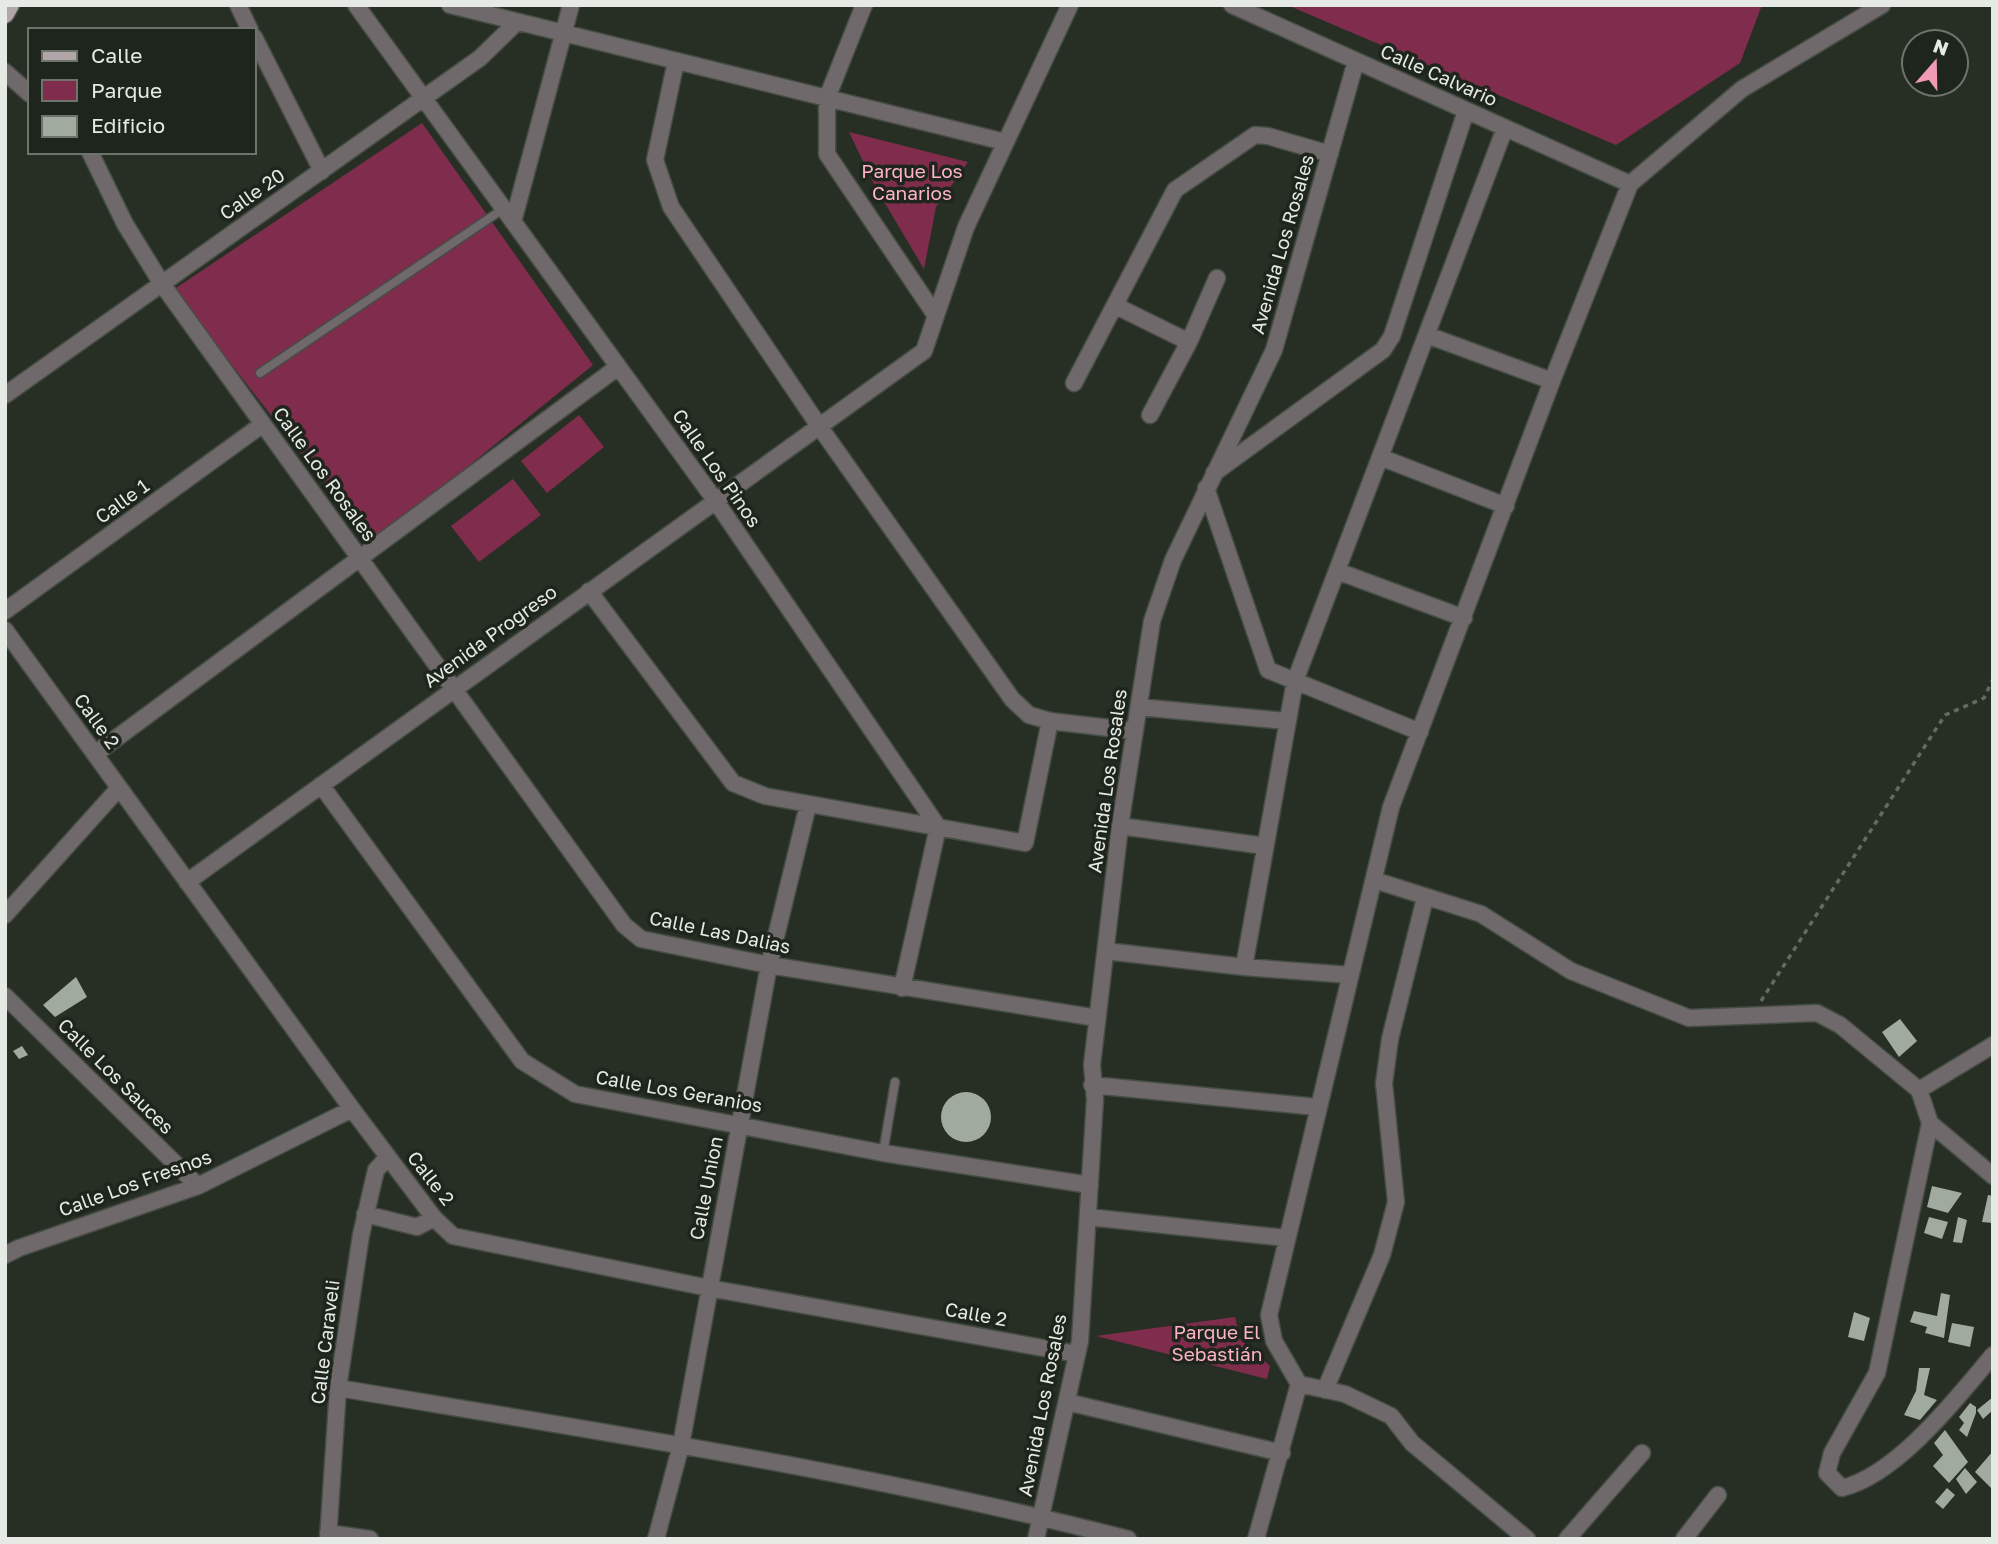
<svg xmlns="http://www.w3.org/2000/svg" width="1998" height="1544" viewBox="0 0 1998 1544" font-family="'Golos Text',sans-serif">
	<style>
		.green { fill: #802d4d }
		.building { fill: #a1aa9e }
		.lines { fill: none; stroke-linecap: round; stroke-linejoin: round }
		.lane-casing { stroke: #464d44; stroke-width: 11 }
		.street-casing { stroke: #464d44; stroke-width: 19 }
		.primary-casing { stroke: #464d44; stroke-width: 21 }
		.path { stroke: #636a61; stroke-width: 3.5; stroke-dasharray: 5 5; stroke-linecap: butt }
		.lane { stroke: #70696b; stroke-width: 8 }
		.street { stroke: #70696b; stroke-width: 16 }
		.primary { stroke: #b3a6a9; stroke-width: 18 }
		.labels { text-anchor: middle; stroke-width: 7; stroke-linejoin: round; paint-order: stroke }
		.street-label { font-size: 19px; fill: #e6eae4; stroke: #1e251c }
		.park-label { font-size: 19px; fill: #ffb3ca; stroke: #1e251c }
	</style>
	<rect width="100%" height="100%" fill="#272f25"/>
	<!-- green -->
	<path class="green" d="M1287,5h475l-22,58 -124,82z
		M422,123l171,242 -221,179 -199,-254z
		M849,132l119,30 -32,45 -12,62 -48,-81z
		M579,415l25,32 -57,46 -26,-32z
		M513,479l28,36 -62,47 -28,-36z
		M1235,1317l5,22 30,27 -3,13 -171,-43z"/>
	<!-- building -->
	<path class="building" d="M76,977l11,20 -32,20 -12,-12z
		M1900,1019l17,22 -18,16 -17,-25z
		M22,1046l6,9 -9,4 -6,-8z
		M941 1117a25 25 0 1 1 50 0a25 25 0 1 1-50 0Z
		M1932,1186l30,7 -14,20 -21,-6z
		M1988,1195l5,1v27l-11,-1z
		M1929,1217l19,5 -6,17 -18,-6z
		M1958,1217l9,3 -5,23 -9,-1z
		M1941,1293l9,2 -6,43 -19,-5 2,-6 -17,-5 4,-11 23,5z
		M1854,1312l16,6 -6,23 -16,-4z
		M1952,1323l22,4 -4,20 -22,-5z
		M1919,1368h11l-6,27 13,5 -17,20 -16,-5 12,-24z
		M1993,1397v13l-10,9 -6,-9z
		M1970,1403l6,4v6l-9,24 -8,-7 5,-7 -5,-6z
		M1945,1430l23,32 -19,21 -16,-17 10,-11 -9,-12z
		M1993,1451v39l-18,-18z
		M1965,1468l12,14 -11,12 -10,-15z
		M1947,1488l8,7 -12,14 -8,-7z"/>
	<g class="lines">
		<!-- lane casing -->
		<g class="lane-casing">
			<path id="lane" d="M260,373l243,-164
				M883,1153l12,-71"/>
		</g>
		<!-- street casing -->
		<g class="street-casing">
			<path id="street" d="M238,5l12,25
				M356,5l359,495 223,327 -36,161
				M450,5l555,137
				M864,5l-37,93v56l109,162
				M1232,5l398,179
				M254,37l68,134
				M676,61l-21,99 16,47 148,219 193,273 17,16 21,6 85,10
				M5,72l25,22
				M90,152l35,72 37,60 462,641 17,14 128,26 328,53
				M513,222l58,-217
				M1116,306l73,36
				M1427,335l125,46
				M1074,383l101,-193 80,-55 13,1 62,18
				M5,395l475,-337 37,-36
				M1150,415l39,-73 28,-64
				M1380,457l126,49
				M1214,473l169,-123 9,-14 74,-225
				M1206,488l62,182 152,62
				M1337,571l127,47
				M589,591l144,192 32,13 260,47 25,-122
				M5,611l258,-187
				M5,630l347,479 82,109 19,18 256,52 368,66
				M1139,707l147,14
				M95,754l523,-387
				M321,785l201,276 53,33 308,59 207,32
				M1120,826l145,20
				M1374,880l107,34 90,57 118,47 128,-5 23,12 79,65 11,33 -53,250 -45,80 -5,20 15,15c55,-13 115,-90 151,-133
				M187,882l737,-531 42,-124 104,-222
				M5,915l114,-127
				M1106,951l138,16 106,8
				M1244,967l51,-286 210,-553
				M5,996l193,190
				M1092,1085l225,22
				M1919,1090l74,-45
				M1930,1123l63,53
				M365,1214l52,13 17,-9
				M1088,1217l198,21
				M5,1255l14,-7 179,-62 154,-77
				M1299,1384l46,10 46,22 21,27 115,96
				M338,1388c264,44 530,84 790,151
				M1325,1390l57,-135 14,-53 -12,-119 6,-44 35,-141
				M1067,1402l215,51
				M328,1533l42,6
				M328,1539l10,-151 23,-153 15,-65 12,-13
				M656,1539l25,-94 88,-480 39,-160
				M1036,1539l44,-198 15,-242 -3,-34 28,-239 32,-205 21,-61 101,-210 82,-289
				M1256,1539l43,-155 -25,-43 -5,-26 122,-508 161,-426 78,-197 112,-95 140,-84
				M1567,1539l75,-86
				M1684,1539l34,-44"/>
		</g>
		<!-- primary casing -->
		<g class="primary-casing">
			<path id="primary" d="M5,14l5,-9"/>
		</g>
		<!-- path -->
		<path class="path" d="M1761,1001l184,-286 39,-17 9,-19"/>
		<!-- lane -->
		<use href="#lane" class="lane"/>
		<!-- street -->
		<use href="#street" class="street"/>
		<!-- primary -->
		<use href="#primary" class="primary"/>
	</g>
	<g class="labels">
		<!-- street labels -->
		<g class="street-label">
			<text transform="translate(1439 75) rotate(24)" y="7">Calle Calvario</text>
			<text transform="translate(252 194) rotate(-35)" y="7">Calle 20</text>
			<text transform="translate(1282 244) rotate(-74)" y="7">Avenida Los Rosales</text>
			<text transform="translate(717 468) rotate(55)" y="7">Calle Los Pinos</text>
			<text transform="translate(325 474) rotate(54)" y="7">Calle Los Rosales</text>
			<text transform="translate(122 501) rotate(-36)" y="7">Calle 1</text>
			<text transform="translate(490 636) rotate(-36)" y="7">Avenida Progreso</text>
			<text transform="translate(97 721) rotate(54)" y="7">Calle 2</text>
			<text transform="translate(1107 781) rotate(-82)" y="7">Avenida Los Rosales</text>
			<text transform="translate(720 932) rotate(12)" y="7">Calle Las Dalias</text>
			<text transform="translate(116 1076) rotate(45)" y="7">Calle Los Sauces</text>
			<text transform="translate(679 1091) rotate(10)" y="7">Calle Los Geranios</text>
			<text transform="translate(431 1178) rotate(52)" y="7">Calle 2</text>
			<text transform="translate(135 1183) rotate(-20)" y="7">Calle Los Fresnos</text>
			<text transform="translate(706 1188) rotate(-79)" y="7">Calle Union</text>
			<text transform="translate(976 1314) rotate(10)" y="7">Calle 2</text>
			<text transform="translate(325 1342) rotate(-83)" y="7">Calle Caraveli</text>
			<text transform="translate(1042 1405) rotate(-79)" y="7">Avenida Los Rosales</text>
		</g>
		<!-- park labels -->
		<g class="park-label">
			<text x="912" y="178">Parque Los<tspan x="912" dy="22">Canarios</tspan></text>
			<text x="1217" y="1339">Parque El<tspan x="1217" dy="22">Sebastián</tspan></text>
		</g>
	</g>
	<!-- border -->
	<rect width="1998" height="1544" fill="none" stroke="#e6eae4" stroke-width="14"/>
	<!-- legend -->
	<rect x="28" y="28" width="228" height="126" fill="#1e251c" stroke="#6e746c" stroke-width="2"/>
	<rect x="42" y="51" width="35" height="10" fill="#b3a6a9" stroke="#6e746c" stroke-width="2"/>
	<text x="91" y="63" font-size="21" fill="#e6eae4">Calle</text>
	<rect x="42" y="80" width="35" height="21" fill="#802d4d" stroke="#6e746c" stroke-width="2"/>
	<text x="91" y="98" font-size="21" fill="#e6eae4">Parque</text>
	<rect x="42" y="116" width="35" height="21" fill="#a1aa9e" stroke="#6e746c" stroke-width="2"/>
	<text x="91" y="133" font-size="21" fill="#e6eae4">Edificio</text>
	<!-- north arrow -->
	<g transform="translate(1935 63) rotate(20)"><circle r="33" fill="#1e251c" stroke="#6e746c" stroke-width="2"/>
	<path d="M0-5L12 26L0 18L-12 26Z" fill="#f09ab5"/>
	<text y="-10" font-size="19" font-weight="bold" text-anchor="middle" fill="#e6eae4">N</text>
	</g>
</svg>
